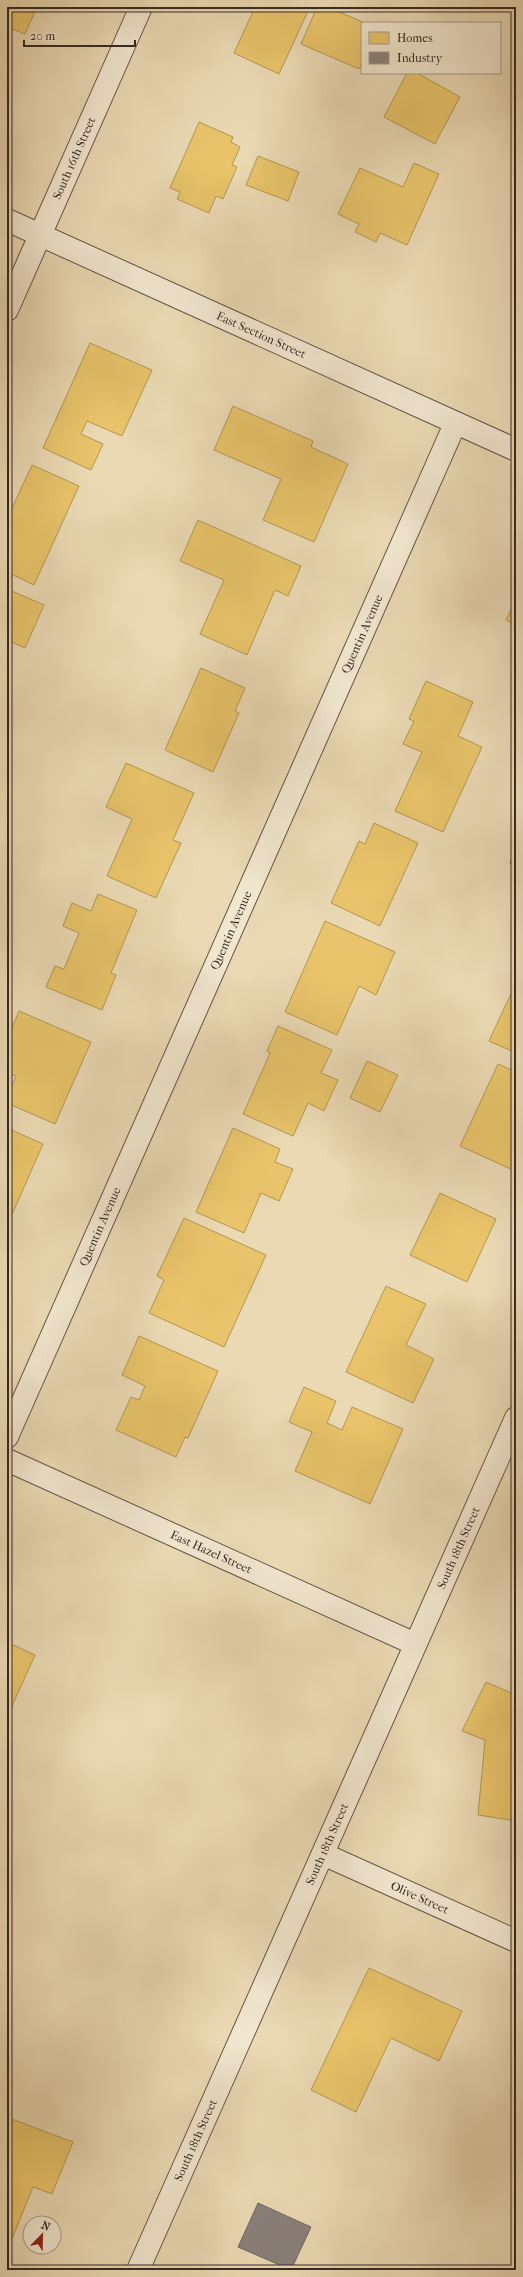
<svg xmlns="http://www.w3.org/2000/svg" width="523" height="2277" viewBox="0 0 523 2277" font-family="'IM FELL French Canon',serif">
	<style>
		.homes { fill: #e9c46a; stroke: #b39655 }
		.industry { fill: #8a817c; stroke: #716762 }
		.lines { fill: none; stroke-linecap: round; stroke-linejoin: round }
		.minor-casing { stroke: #635548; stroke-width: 24 }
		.minor { stroke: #f1e6ce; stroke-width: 22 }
		.labels { text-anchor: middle; stroke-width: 4; stroke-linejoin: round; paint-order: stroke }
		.street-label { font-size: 12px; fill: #362924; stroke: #f1e6ce }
	</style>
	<rect width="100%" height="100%" fill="#ead9b3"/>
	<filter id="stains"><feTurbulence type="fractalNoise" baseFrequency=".005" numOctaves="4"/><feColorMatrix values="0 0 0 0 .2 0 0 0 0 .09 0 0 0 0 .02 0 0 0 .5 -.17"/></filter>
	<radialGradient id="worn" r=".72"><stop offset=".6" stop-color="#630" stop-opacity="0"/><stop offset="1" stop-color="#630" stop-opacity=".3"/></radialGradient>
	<!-- homes -->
	<path class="homes" d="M7,7h30l-12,27 -18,-7z
		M255,7l14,4 2,-4h30l7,4 -29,63 -45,-21z
		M317,7h11l37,16h-3v40l-3,6 -58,-25z
		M407,73h10l43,24 -25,47 -51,-27z
		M199,122l34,15 -2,5 9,5 -8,18 5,2 -14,32 -7,-3 -7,17 -32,-14 3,-7 -10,-4z
		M258,156l41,16 -11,29 -42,-16z
		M414,163l25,11 -32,71 -27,-12 -4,9 -21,-10 4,-8 -21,-10 22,-46 43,19z
		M90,343l62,27 -30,66 -35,-15 -6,13 22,10 -12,26 -48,-22z
		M233,406l80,35 -2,6 37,17 -34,78 -51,-22 18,-41 -67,-29z
		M32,465l47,21 -45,99 -27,-13v-53z
		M198,520l103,46 -13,30 -13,-6 -28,65 -47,-21 24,-54 -44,-19z
		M7,589l37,16 -19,43 -18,-8z
		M516,599v26l-10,-5z
		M201,668l44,20 -10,23 4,2 -26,59 -48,-22z
		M426,681l47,21 -15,34 24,11 -39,85 -48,-21 27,-59 -19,-8 11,-23 -5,-2z
		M126,763l68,30 -21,47 8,3 -25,55 -49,-22 25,-57 -26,-12z
		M374,823l44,20 -38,83 -49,-23 28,-62 6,3z
		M98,894l39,16 -26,63 5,2 -14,35 -56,-23 9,-21 9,3 15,-36 -16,-7 9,-23 19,8z
		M325,921l70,31 -19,43 -17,-9 -22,49 -52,-23z
		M516,983v70l-27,-12z
		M19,1011l72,31 -36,82 -48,-21v-6l9,-21 -9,-3v-39l2,1z
		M278,1026l54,24 -11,23 17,7 -14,31 -16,-8 -15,33 -50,-22 27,-61 -3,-2z
		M367,1061l31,14 -18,37 -30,-14z
		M498,1064l18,8 -1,99 -55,-25z
		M7,1128l36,16 -36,82z
		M233,1128l47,21 -5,13 18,7 -14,32 -18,-8 -17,40 -48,-21z
		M440,1193l56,26 -29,63 -57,-27z
		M184,1218l82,37 -42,92 -75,-34 15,-33 -7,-4z
		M386,1286l40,18 -20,41 28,14 -21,44 -67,-31z
		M139,1336l79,35 -30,67 -3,-1 -9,20 -60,-27 15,-33 8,3 6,-14 -23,-11z
		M304,1387l32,14 -9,22 15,7 10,-23 51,22 -33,75 -75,-33 17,-39 -23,-10z
		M7,1642l28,13 -28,62z
		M486,1682l30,13v126l-38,-6 7,-75 -23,-9z
		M369,1968l93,43 -23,50 -48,-23 -35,74 -45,-22z
		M9,2118l64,24 -21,52 -19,-7 -23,57 -3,-1v-118z"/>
	<!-- industry -->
	<path class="industry" d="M516,850v16l-6,-3z
		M258,2203l53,24 -20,43 -53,-23z"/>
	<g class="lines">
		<!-- minor casing -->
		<g class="minor-casing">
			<g id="minor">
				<path id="s1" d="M7,220l509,230"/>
				<path id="s2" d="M7,310l134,-303"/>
				<path id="s3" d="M7,1437l448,-1013"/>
				<path id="s4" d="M7,1460l408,184"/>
				<path id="s5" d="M323,1854l193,87"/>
				<path id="s6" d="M138,2270l378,-852"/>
			</g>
		</g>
		<!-- minor -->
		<use href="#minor" class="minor"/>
	</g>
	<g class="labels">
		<!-- street labels -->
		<g class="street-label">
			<text dy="4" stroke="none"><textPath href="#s2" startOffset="166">South 16th Street</textPath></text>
			<text dy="4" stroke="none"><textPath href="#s1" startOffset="279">East Section Street</textPath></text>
			<text dy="4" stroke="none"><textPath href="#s3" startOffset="878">Quentin Avenue</textPath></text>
			<text dy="4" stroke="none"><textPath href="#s3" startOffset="554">Quentin Avenue</textPath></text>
			<text dy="4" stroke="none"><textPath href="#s3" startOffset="230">Quentin Avenue</textPath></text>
			<text dy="4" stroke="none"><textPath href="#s6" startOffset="790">South 18th Street</textPath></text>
			<text dy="4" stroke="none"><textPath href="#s4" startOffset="224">East Hazel Street</textPath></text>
			<text dy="4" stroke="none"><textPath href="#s6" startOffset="466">South 18th Street</textPath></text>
			<text dy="4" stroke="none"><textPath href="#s5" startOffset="106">Olive Street</textPath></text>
			<text dy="4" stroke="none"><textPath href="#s6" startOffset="142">South 18th Street</textPath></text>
		</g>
	</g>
	<!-- margin -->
	<rect width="523" height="2277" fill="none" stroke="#ead9b3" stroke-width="24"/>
	<rect x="8" y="8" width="507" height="2261" fill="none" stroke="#362924" stroke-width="2"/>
	<rect x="12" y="12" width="499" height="2253" fill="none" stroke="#362924"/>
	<!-- legend -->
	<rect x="361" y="22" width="140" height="52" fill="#f1e6ce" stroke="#a69a8a"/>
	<rect x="369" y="32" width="20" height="12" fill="#e9c46a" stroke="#a69a8a"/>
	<text x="397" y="42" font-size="12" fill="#362924">Homes</text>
	<rect x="369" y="52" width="20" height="12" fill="#8a817c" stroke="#a69a8a"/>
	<text x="397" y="62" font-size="12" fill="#362924">Industry</text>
	<!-- north arrow -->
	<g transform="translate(42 2235) rotate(23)"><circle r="19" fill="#f1e6ce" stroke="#a69a8a"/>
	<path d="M0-3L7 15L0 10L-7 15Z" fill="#8f2418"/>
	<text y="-6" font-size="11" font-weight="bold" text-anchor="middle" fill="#362924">N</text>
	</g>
	<!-- scale -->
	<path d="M24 40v6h111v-6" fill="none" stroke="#362924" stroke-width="2"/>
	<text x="30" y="40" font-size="12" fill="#362924" stroke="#f1e6ce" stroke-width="3" paint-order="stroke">20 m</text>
	<rect width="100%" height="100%" filter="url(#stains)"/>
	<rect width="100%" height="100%" fill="url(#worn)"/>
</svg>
